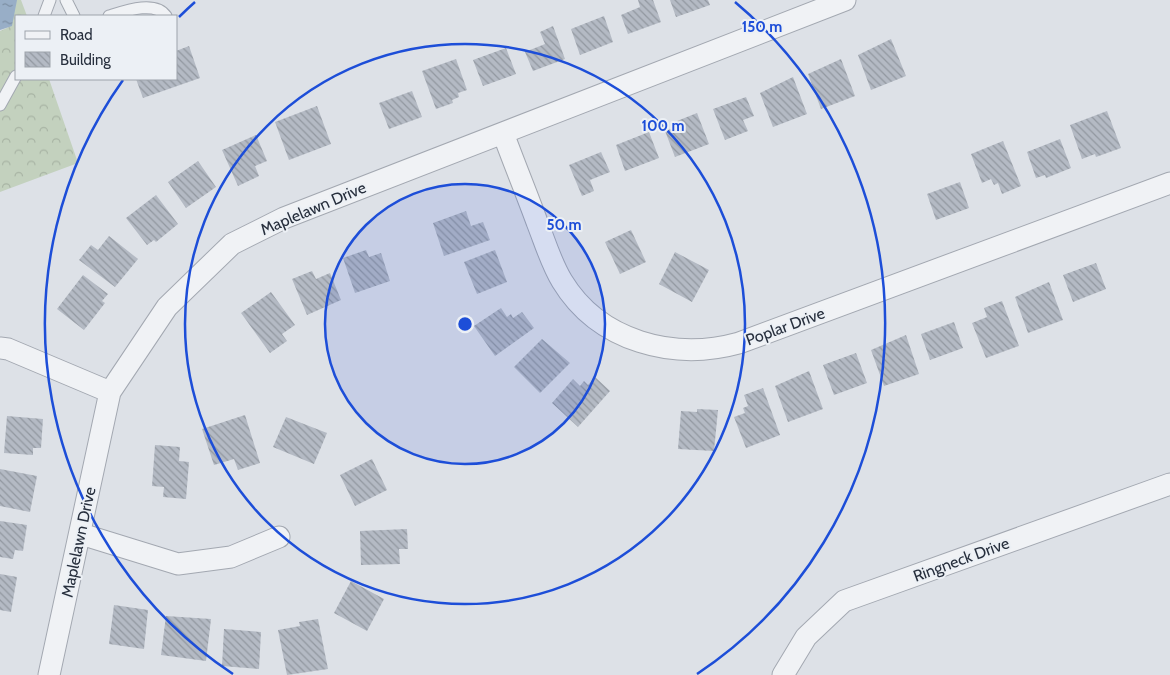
<svg xmlns="http://www.w3.org/2000/svg" width="1170" height="675" viewBox="0 0 1170 675" font-family="Cabin,sans-serif">
	<style>
		.forest { fill: url(#forest-crowns) }
		.water { fill: url(#water-ripples) }
		.building { fill: url(#building-back-hatch) }
		.lines { fill: none; stroke-linecap: round; stroke-linejoin: round }
		.service-casing { stroke: #a3a8b1; stroke-width: 13 }
		.minor-casing { stroke: #a3a8b1; stroke-width: 23 }
		.service { stroke: #f0f2f5; stroke-width: 11 }
		.minor { stroke: #f0f2f5; stroke-width: 21 }
		.ring { fill: none; stroke: #1d4ed8; stroke-width: 2.5 }
		.labels { text-anchor: middle; stroke-width: 4; stroke-linejoin: round; paint-order: stroke }
		.street-label { font-size: 16px; fill: #272f3d; stroke: #ecf0f5 }
		.centre { fill: #1d4ed8; stroke: #ecf0f5; stroke-width: 2.5 }
		.ring-label { font-size: 15px; text-anchor: middle; font-weight: bold; fill: #1d4ed8; stroke: #ecf0f5; stroke-width: 4; stroke-linejoin: round; paint-order: stroke }
	</style>
	<defs>
		<pattern id="forest-crowns" width="20" height="18" patternUnits="userSpaceOnUse" patternTransform="scale(1.25)"><rect width="20" height="18" fill="#c3d1be"/><path d="M2 6a3 3 0 1 1 6 0M12 15a3 3 0 1 1 6 0" fill="none" stroke="#a8b4a4"/></pattern>
		<pattern id="water-ripples" width="26" height="14" patternUnits="userSpaceOnUse" patternTransform="scale(1.25)"><rect width="26" height="14" fill="#98aec7"/><path d="M2 4q2-2 4 0t4 0M15 11q2-2 4 0t4 0" fill="none" stroke="#7c8ea3"/></pattern>
		<pattern id="building-back-hatch" width="6" height="6" patternUnits="userSpaceOnUse" patternTransform="scale(1.25)"><rect width="6" height="6" fill="#b4bac4"/><path d="M-1 5l2 2M0 0l6 6M5-1l2 2" fill="none" stroke="#9298a0"/></pattern>
	</defs>
	<rect width="100%" height="100%" fill="#dde1e7"/>
	<!-- forest -->
	<path class="forest" d="M15,0h6l6,16h-11v63h33l29,84 -78,29v-161l9,-4z"/>
	<!-- water -->
	<path class="water" d="M0,0h17l-5,26 -12,4z"/>
	<!-- building -->
	<path class="building" d="M638,0h15l8,22 -33,12 -7,-19 19,-8z
		M670,0h38l2,5 -34,12z
		M604,16l9,26 -33,13 -9,-26z
		M553,26l12,33 -32,12 -8,-19 20,-8 -5,-12z
		M891,39l15,37 -35,14 -13,-35z
		M189,46l11,32 -57,20 -7,-19h40v-28z
		M506,48l10,26 -33,12 -10,-26z
		M456,59l11,31 -9,3 1,4 -7,3 1,3 -17,6 -14,-38z
		M841,59l14,37 -34,13 -13,-35z
		M793,77l14,37 -34,13 -13,-34z
		M412,91l10,26 -33,12 -10,-26z
		M746,97l8,19 -11,4 5,11 -23,9 -12,-31z
		M317,106l14,38 -42,16 -14,-38z
		M1107,111l14,37 -25,9 -1,-3 -13,5 -12,-34z
		M697,113l12,31 -34,13 -10,-26 9,-3 -2,-5z
		M649,132l10,26 -34,13 -9,-26z
		M256,135l11,26 -12,5 4,10 -21,10 -16,-36z
		M1060,139l11,29 -25,10 -1,-3 -9,3 -9,-26z
		M1003,141l18,45 -19,8 -4,-11 -4,2 -3,-6 -9,4 -11,-29z
		M601,152l9,20 -20,8 4,11 -12,5 -13,-31z
		M198,161l18,26 -30,21 -18,-26z
		M960,182l9,26 -33,12 -9,-26z
		M156,195l22,29 -22,18 -2,-2 -7,5 -21,-27z
		M466,211l5,15 12,-4 7,18 -46,16 -11,-33z
		M631,230l15,32 -26,12 -15,-32z
		M109,236l29,23 -23,28 -36,-27 12,-15 7,5z
		M366,250l3,7 12,-4 9,28 -35,12 -12,-35z
		M495,250l12,32 -30,12 -13,-32z
		M675,252l34,18 -17,32 -33,-18z
		M1096,263l10,26 -33,13 -10,-27z
		M312,271l4,8 14,-6 11,27 -34,15 -15,-36z
		M83,275l25,19 -6,7 3,2 -21,27 -27,-21z
		M1049,282l14,38 -35,13 -13,-36z
		M271,292l24,33 -13,9 5,7 -17,12 -29,-40z
		M1002,301l17,45 -33,12 -14,-35 15,-6 -3,-9z
		M501,308l6,9 4,-3 2,4 9,-6 12,16 -39,28 -21,-30z
		M954,322l9,26 -33,12 -9,-26z
		M906,335l13,39 -35,12 -13,-36z
		M542,339l28,24 -30,30 -26,-26z
		M856,353l11,30 -33,12 -11,-30z
		M809,371l14,38 -35,13 -13,-36z
		M595,377l15,14 -32,36 -26,-24 21,-24 7,7 4,-5 4,4z
		M763,388l17,47 -34,13 -12,-31 11,-4 -2,-5 5,-2 -4,-11z
		M697,409l21,1 -4,41 -36,-2 3,-38 16,1z
		M245,415l15,48 -22,7 -4,-11 -20,6 -12,-36z
		M7,416l36,3 -2,29h-8v7l-29,-2z
		M286,417l41,16 -13,31 -41,-17z
		M155,445l25,2 -1,14 10,1 -3,37 -23,-2 1,-10 -12,-1z
		M372,459l15,31 -32,16 -15,-31z
		M0,469l37,7 -7,36 -30,-6z
		M0,521l27,4 -4,26 -8,-1 -2,9 -13,-2z
		M407,529l1,20h-9l1,15 -39,1 -1,-34z
		M0,574l17,3 -6,35 -11,-2z
		M351,581l33,18 -17,32 -33,-18z
		M114,605l34,5 -4,39 -35,-5z
		M166,616l45,3 -5,42 -45,-6z
		M318,619l10,50 -41,6 -9,-45 22,-4 -1,-4z
		M224,629l37,3 -2,37 -37,-3z"/>
	<g class="lines">
		<!-- service casing -->
		<g class="service-casing">
			<path id="service" d="M66,0l8,16
				M44,16l6,-16
				M109,16c16,-5 46,-16 57,0
				M0,105l16,-29"/>
		</g>
		<!-- minor casing -->
		<g class="minor-casing">
			<path id="minor" d="M503,133c11,30 23,59 34,89 8,20 14,41 25,59 37,61 112,80 177,62l431,-160
				M0,348l8,1 102,43
				M81,534l97,30 53,-7 48,-20
				M49,675l61,-283 57,-85 65,-63 52,-26 561,-218
				M783,675l23,-38 38,-36 326,-117"/>
		</g>
		<!-- service -->
		<use href="#service" class="service"/>
		<!-- minor -->
		<use href="#minor" class="minor"/>
	</g>
	<!-- distance rings -->
	<circle cx="465" cy="324" r="140" fill="#1d4ed8" fill-opacity=".12"/>
	<g class="ring">
		<circle cx="465" cy="324" r="140"/>
		<circle cx="465" cy="324" r="280"/>
		<path d="M233 674A420 420 0 0 1 123 80M179 17A420 420 0 0 1 195 2M735 2A420 420 0 0 1 697 674"/>
	</g>
	<g class="labels">
		<!-- street labels -->
		<g class="street-label">
			<text transform="translate(313 208) rotate(-23)" y="6">Maplelawn Drive</text>
			<text transform="translate(785 326) rotate(-20)" y="6">Poplar Drive</text>
			<text transform="translate(78 542) rotate(-78)" y="6">Maplelawn Drive</text>
			<text transform="translate(961 559) rotate(-20)" y="6">Ringneck Drive</text>
		</g>
	</g>
	<circle cx="465" cy="324" r="8" class="centre"/>
	<g class="ring-label">
		<text x="762" y="32">150 m</text>
		<text x="663" y="131">100 m</text>
		<text x="564" y="230">50 m</text>
	</g>
	<!-- legend -->
	<rect x="15" y="15" width="162" height="65" fill="#ecf0f5" stroke="#9da3ab"/>
	<rect x="25" y="31" width="25" height="8" fill="#f0f2f5" stroke="#9da3ab"/>
	<text x="60" y="40" font-size="15" fill="#272f3d">Road</text>
	<rect x="25" y="52" width="25" height="15" fill="url(#building-back-hatch)" stroke="#9da3ab"/>
	<text x="60" y="65" font-size="15" fill="#272f3d">Building</text>
</svg>
